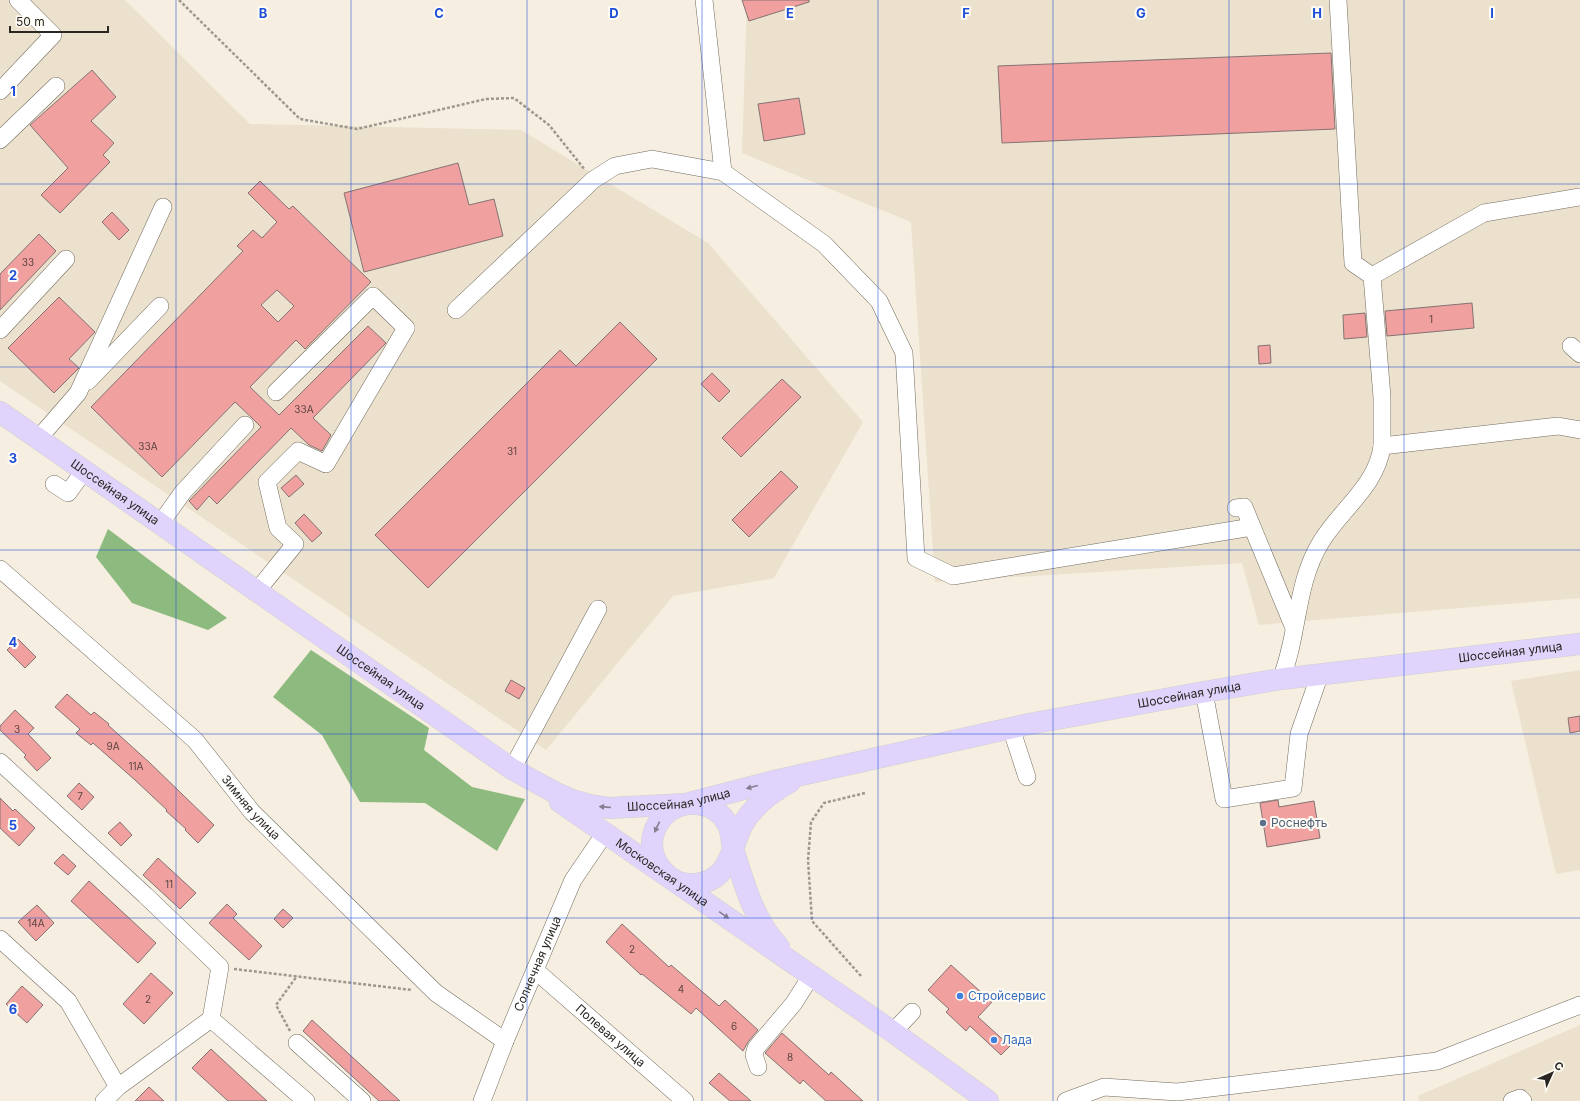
<svg xmlns="http://www.w3.org/2000/svg" width="1580" height="1101" viewBox="0 0 1580 1101" font-family="Inter,sans-serif">
	<style>
		.built { fill: #ece1cc }
		.forest { fill: #8dba7e }
		.building { fill: #f0a09f; stroke: #847373; fill-rule: evenodd }
		.lines { fill: none; stroke-linecap: round; stroke-linejoin: round }
		.minor-casing { stroke: #716b5f; stroke-width: 18 }
		.major-casing { stroke: #d0cfce; stroke-width: 22 }
		.path { stroke: #9d978d; stroke-width: 2.5; stroke-dasharray: 3 2; stroke-linecap: butt }
		.minor { stroke: #fff; stroke-width: 17 }
		.major { stroke: #e0d4fc; stroke-width: 21 }
		.oneway { fill: #857e8f }
		.grid { fill: none; stroke: #1d4ed8; stroke-width: 1; stroke-opacity: 0.55 }
		.service-dot { fill: #5c6f8a; stroke: #fffcf6; stroke-width: 1.5 }
		.shop-dot { fill: #3f7fe0; stroke: #fffcf6; stroke-width: 1.5 }
		.labels { text-anchor: middle; stroke-width: 4; stroke-linejoin: round; paint-order: stroke }
		.number-label { font-size: 10px; fill: #5c4541 }
		.street-label { font-size: 12px; fill: #2a2722; stroke: #fffcf6 }
		.service-label { font-size: 12px; fill: #4e5e75; stroke: #fffcf6; text-anchor: start }
		.shop-label { font-size: 12px; fill: #366cbe; stroke: #fffcf6; text-anchor: start }
		.grid-label { font-size: 13px; text-anchor: middle; font-weight: bold; fill: #1d4ed8; stroke: #fffcf6; stroke-width: 4; stroke-linejoin: round; paint-order: stroke }
	</style>
	<rect width="100%" height="100%" fill="#f6eee0"/>
	<!-- built -->
	<path class="built" d="M0,0h125l125,124 271,6 187,113 155,179 -89,156 -101,18 -127,154 -546,-369z
		M747,0h833v598l-321,27 -17,-62 -307,19 -24,-360 -169,-69z
		M1580,670v200l-24,4 -45,-193z
		M1580,1025v76h-161l-1,-5z"/>
	<!-- forest -->
	<path class="forest" d="M108,529l119,89 -19,12 -76,-27 -36,-46z
		M311,650l118,78 -5,22 48,37 53,12 -28,52 -72,-48 -65,-1 -38,-67 -49,-38z"/>
	<!-- building -->
	<path class="building" d="M742,0h67v2l-60,19z
		M1331,53l4,76 -333,14 -4,-77z
		M92,70l24,27 -25,24 23,22 -11,12 7,7 -50,51 -19,-18 27,-27 -38,-43z
		M799,98l6,36 -41,7 -6,-37z
		M458,163l11,42 25,-6 9,37 -139,36 -20,-79z
		M260,181l29,28 4,-3 78,76 -66,67 -9,-9 -46,47 29,28 89,-89 18,17 -73,75 18,17 -9,16 -13,-6 -18,-17 -74,76 -8,-8 -12,14 -8,-9 72,-74 -9,-9 -17,-16 -73,75 -71,-70 152,-156 -6,-5 16,-16 9,8 15,-16 -29,-29zM277,290l17,16 -16,16 -17,-17z
		M112,212l17,18 -10,10 -17,-18z
		M39,234l17,17 -56,59v-36z
		M59,297l36,35 -26,27 10,9 -25,25 -46,-45z
		M1472,303l2,25 -87,8 -2,-25z
		M1365,313l2,24 -23,2 -1,-24z
		M620,322l37,37 -229,229 -53,-53 185,-185 16,16z
		M1270,345l1,18 -12,1 -1,-18z
		M712,373l18,18 -11,11 -18,-18z
		M782,379l19,18 -60,60 -19,-19z
		M781,471l17,16 -49,50 -17,-17z
		M296,475l8,9 -15,13 -8,-9z
		M304,514l18,19 -10,9 -17,-19z
		M18,639l18,18 -11,11 -18,-18z
		M511,680l14,8 -6,11 -14,-8z
		M67,694l24,21 3,-3 15,12 -1,1 42,38 64,62 -16,18 -13,-13 1,-1 -20,-18 1,-1 -32,-30 -42,-37 -2,2 -15,-12 4,-4 -25,-22z
		M15,710l19,18 -6,6 23,24 -14,13 -13,-14 2,-2 -26,-25v-4z
		M1580,716v15l-10,2 -2,-15z
		M79,783l15,14 -12,13 -15,-14z
		M0,798l13,13 2,-2 20,19 -16,18 -19,-18z
		M1278,800l1,7 35,-6 6,37 -53,9 -7,-44z
		M120,822l12,13 -11,11 -13,-13z
		M63,854l13,12 -8,9 -14,-12z
		M158,858l38,35 -16,16 -37,-34z
		M89,881l67,62 -18,20 -67,-62z
		M227,904l10,10 -4,4 29,28 -13,14 -40,-37z
		M37,905l17,18 -18,18 -18,-19z
		M283,909l10,9 -10,10 -9,-9z
		M622,924l47,43 2,-2 48,41 6,-6 33,30 -10,12 -5,9 -47,-43 -5,6 -49,-40 -1,1 -35,-33z
		M951,965l41,37 -14,15 32,29 -9,9 -31,-29 -4,5 -20,-19 3,-3 -21,-19z
		M151,973l22,20 -29,31 -21,-20z
		M22,986l21,19 -16,18 -21,-19z
		M312,1020l88,81h-21l-76,-70z
		M782,1033l47,42 2,-3 32,29h-37l-23,-21 -3,4 -35,-31z
		M211,1049l56,52h-39l-36,-33z
		M719,1073l32,28h-21l-21,-18z
		M149,1087l15,14h-29z"/>
	<g class="lines">
		<!-- minor casing -->
		<g class="minor-casing">
			<g id="minor">
				<path d="M704,0l19,172 101,72 55,57 25,52 12,205 37,18 299,-49"/>
				<path d="M1338,0l15,263 19,13 10,121v49"/>
				<path d="M0,91l53,-56 -35,-35"/>
				<path d="M0,140l56,-54"/>
				<path d="M1372,276l112,-63 96,-16"/>
				<path d="M456,310l137,-130 22,-14 37,-7 71,13"/>
				<path d="M0,330l66,-71"/>
				<path d="M1571,346l9,8"/>
				<path d="M88,381l72,-75"/>
				<path d="M38,439l40,-46 85,-186"/>
				<path d="M54,484l14,9 16,-22"/>
				<path d="M1236,508l8,-1 50,121"/>
				<path d="M160,524l23,-32 62,-67"/>
				<path id="s1" d="M0,569l195,171 57,72 184,181 69,48"/>
				<path d="M257,591l38,-47 -17,-16 -11,-46 31,-31 28,13 80,-136 -33,-32 -97,96"/>
				<path d="M1281,679c18,-44 14,-95 40,-137 19,-32 56,-56 61,-96l176,-20 22,4"/>
				<path d="M1204,692l20,107 69,-11 6,-54 21,-60"/>
				<path d="M1011,728l16,49"/>
				<path d="M0,762l145,133 75,72 -9,52 95,82"/>
				<path d="M512,769l86,-160"/>
				<path d="M0,939l68,62 50,86"/>
				<path id="s2" d="M535,970l150,131"/>
				<path d="M893,1032l19,-20"/>
				<path d="M297,1043l65,58"/>
				<path d="M758,1067l-4,-12 2,-7 38,-45 17,-27"/>
				<path d="M104,1101l14,-14 93,-68"/>
				<path id="s3" d="M482,1101l23,-60 68,-161 32,-47"/>
				<path d="M1066,1101l38,-14 73,5 260,-31 143,-56"/>
				<path d="M1512,1101l8,-3 3,3"/>
			</g>
		</g>
		<!-- major casing -->
		<g class="major-casing">
			<g id="major">
				<path id="s4" d="M0,412l512,357 42,23 18,8 18,5 19,3 77,-4 88,-23 255,-57 175,-32 77,-13 299,-35"/>
				<path id="s5" d="M560,802l333,230 95,69"/>
				<path d="M779,947c-25,-26 -35,-64 -46,-98 -2,-9 -1,-17 -6,-26 -5,-8 -14,-16 -24,-18 -41,-10 -69,40 -37,69 8,8 20,11 31,10 34,-5 33,-35 46,-60 11,-19 29,-32 47,-42"/>
			</g>
		</g>
		<!-- path -->
		<path class="path" d="M179,0l121,119 57,10 129,-30 28,-1 35,27 36,45
			M234,969l178,21
			M861,976l-49,-55 -4,-61 3,-38 13,-19 41,-10
			M290,1031l-14,-26 21,-29"/>
		<!-- minor -->
		<use href="#minor" class="minor"/>
		<!-- major -->
		<use href="#major" class="major"/>
	</g>
	<!-- one-way arrows -->
	<defs><path id="oneway-solid" d="M-6-.8H1V-3.2L6.5 0L1 3.2V.8H-6Z"/></defs>
	<g class="oneway">
		<use href="#oneway-solid" transform="translate(752 787) rotate(165)"/>
		<use href="#oneway-solid" transform="translate(605 807) rotate(-175)"/>
		<use href="#oneway-solid" transform="translate(657 827) rotate(115)"/>
		<use href="#oneway-solid" transform="translate(724 915) rotate(35)"/>
	</g>
	<!-- grid -->
	<path class="grid" d="M176,0v1101M351,0v1101M527,0v1101M702,0v1101M878,0v1101M1053,0v1101M1229,0v1101M1404,0v1101M0,184h1580M0,367h1580M0,550h1580M0,734h1580M0,918h1580"/>
	<!-- markers -->
	<circle class="service-dot" cx="1263" cy="823" r="4"/>
	<g class="shop-dot">
		<circle cx="960" cy="996" r="4"/>
		<circle cx="994" cy="1040" r="4"/>
	</g>
	<g class="labels">
		<!-- number labels -->
		<g class="number-label">
			<text x="28" y="266">33</text>
			<text x="1431" y="323">1</text>
			<text x="304" y="413">33А</text>
			<text x="148" y="450">33А</text>
			<text x="512" y="455">31</text>
			<text x="17" y="733">3</text>
			<text x="113" y="750">9А</text>
			<text x="136" y="770">11А</text>
			<text x="80" y="800">7</text>
			<text x="169" y="888">11</text>
			<text x="36" y="927">14А</text>
			<text x="632" y="953">2</text>
			<text x="681" y="993">4</text>
			<text x="148" y="1003">2</text>
			<text x="734" y="1030">6</text>
			<text x="790" y="1061">8</text>
		</g>
		<!-- street labels -->
		<g class="street-label">
			<text dy="4" stroke="none"><textPath href="#s4" startOffset="140">Шоссейная улица</textPath></text>
			<text dy="4" stroke="none"><textPath href="#s4" startOffset="1646">Шоссейная улица</textPath></text>
			<text dy="4" stroke="none"><textPath href="#s4" startOffset="464">Шоссейная улица</textPath></text>
			<text dy="4" stroke="none"><textPath href="#s4" startOffset="1322">Шоссейная улица</textPath></text>
			<text dy="4" stroke="none"><textPath href="#s4" startOffset="800">Шоссейная улица</textPath></text>
			<text dy="4" stroke="none"><textPath href="#s1" startOffset="347">Зимняя улица</textPath></text>
			<text dy="4" stroke="none"><textPath href="#s5" startOffset="124">Московская улица</textPath></text>
			<text dy="4" stroke="none"><textPath href="#s3" startOffset="148">Солнечная улица</textPath></text>
			<text dy="4" stroke="none"><textPath href="#s2" startOffset="100">Полевая улица</textPath></text>
		</g>
		<!-- service labels -->
		<g class="service-label">
			<text x="1271" y="827">Роснефть</text>
		</g>
		<!-- shop labels -->
		<g class="shop-label">
			<text x="968" y="1000">Стройсервис</text>
			<text x="1002" y="1044">Лада</text>
		</g>
	</g>
	<g class="grid-label">
		<text x="263" y="18">B</text>
		<text x="439" y="18">C</text>
		<text x="614" y="18">D</text>
		<text x="790" y="18">E</text>
		<text x="966" y="18">F</text>
		<text x="1141" y="18">G</text>
		<text x="1317" y="18">H</text>
		<text x="1492" y="18">I</text>
		<text x="13" y="96">1</text>
		<text x="13" y="280">2</text>
		<text x="13" y="463">3</text>
		<text x="13" y="647">4</text>
		<text x="13" y="830">5</text>
		<text x="13" y="1014">6</text>
	</g>
	<!-- north arrow -->
	<g transform="translate(1552 1073) rotate(45)" stroke="#fffcf6" stroke-width="3" paint-order="stroke">
	<path d="M0-3L7 15L0 10L-7 15Z" fill="#2a2722"/>
	<text y="-6" font-size="11" font-weight="bold" text-anchor="middle" fill="#2a2722">С</text>
	</g>
	<!-- scale -->
	<path d="M10 26v6h98v-6" fill="none" stroke="#2a2722" stroke-width="2"/>
	<text x="16" y="26" font-size="12" fill="#2a2722" stroke="#fffcf6" stroke-width="3" paint-order="stroke">50 m</text>
</svg>
